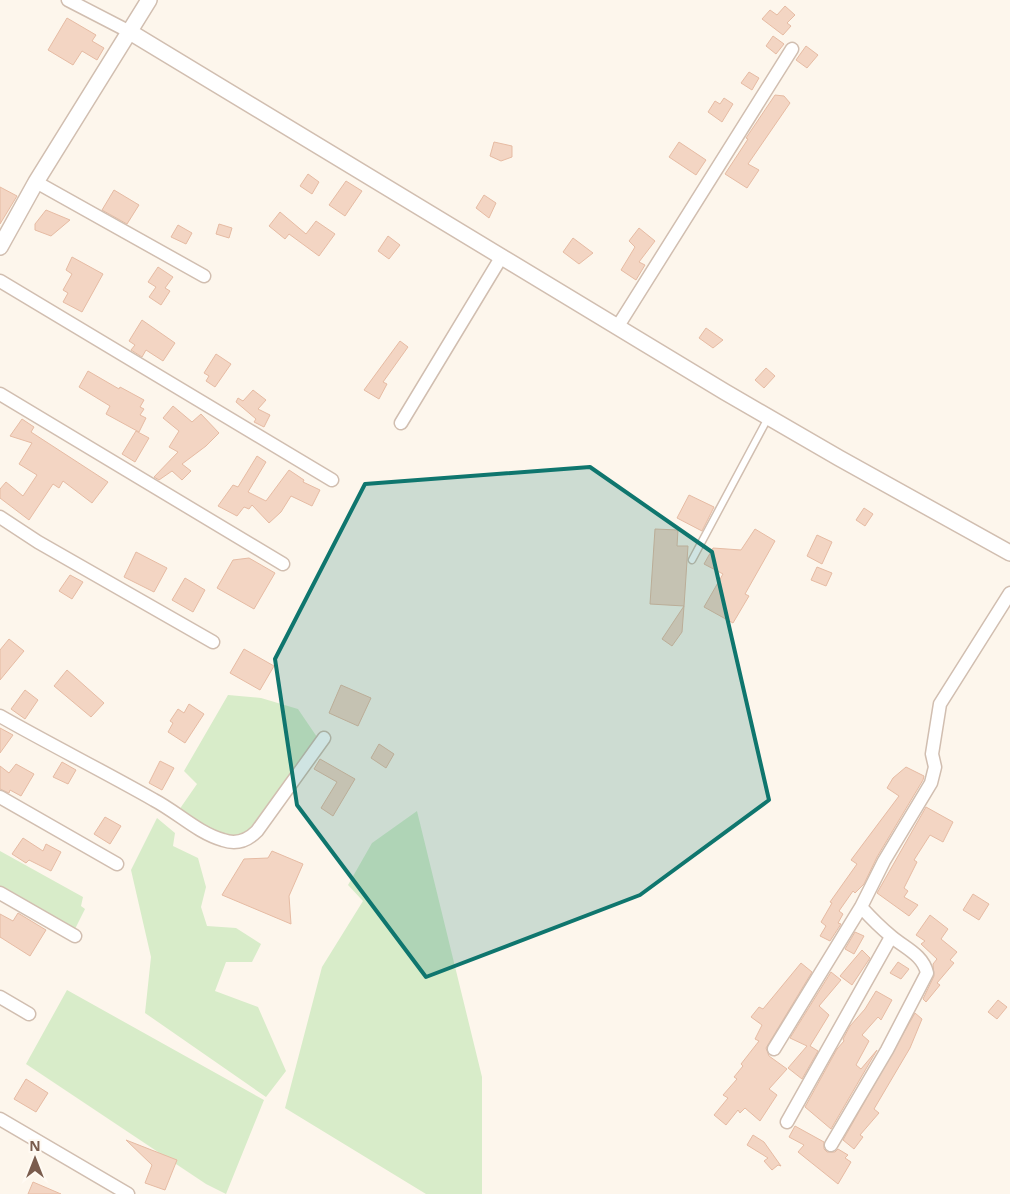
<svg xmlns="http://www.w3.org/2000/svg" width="1010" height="1194" viewBox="0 0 1010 1194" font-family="'Noto Sans',sans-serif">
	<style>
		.green { fill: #d8ecc9 }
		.building { fill: #f3d5c3; stroke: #e6bba3 }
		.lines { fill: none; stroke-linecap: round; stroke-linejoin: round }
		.service-casing { stroke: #d1beb0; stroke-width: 9 }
		.minor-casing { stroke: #d1beb0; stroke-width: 15 }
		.tertiary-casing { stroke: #d1beb0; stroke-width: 18 }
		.service { stroke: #fff; stroke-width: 6 }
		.minor { stroke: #fff; stroke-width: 12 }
		.tertiary { stroke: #fff; stroke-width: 15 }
		.marked { fill: #0f766e; fill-opacity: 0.2; stroke: #0f766e; stroke-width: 4; stroke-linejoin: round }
	</style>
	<rect width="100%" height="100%" fill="#fdf6ec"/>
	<!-- green -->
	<path class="green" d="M228,695l33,3 37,11 19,28 -71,97 -22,3 -45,-27 18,-26 -13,-13z
		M417,811l65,266v117h-56l-141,-86 37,-141 41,-66 -15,-16 24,-42z
		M157,818l18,15 -2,13 25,12 8,29 -5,20 6,19 29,2 25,16 -9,18h-26l-11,29 43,16 28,64 -20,26 -121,-84 6,-56 -20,-87z
		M0,851l83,46 -2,9 4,3 -11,22 -74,-43z
		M67,990l197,110 -38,94 -20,-10 -180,-120z"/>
	<!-- building -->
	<path class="building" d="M785,6l10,9 -8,8 4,3 -8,9 -21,-16 8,-9 7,5z
		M67,18l29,17 -4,6 12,7 -7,12 -15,-9 -9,14 -25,-15z
		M773,36l11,8 -8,10 -10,-8z
		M806,46l12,9 -11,13 -11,-8z
		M749,72l10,6 -7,12 -11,-7z
		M775,95l9,1 6,7 -42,61 11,6 -12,18 -22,-14 23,-35 -2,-1z
		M724,98l9,6 -11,18 -14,-10 7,-11 5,3z
		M494,142l18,4v11l-11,4 -11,-5z
		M679,142l27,18 -10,15 -27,-18z
		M308,174l11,8 -7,12 -12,-8z
		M346,181l16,10 -17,25 -16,-11z
		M0,187l17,9 -17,28z
		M114,190l25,15 -12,19 -25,-14z
		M484,195l12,8 -7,15 -13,-10z
		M46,210l24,10 -19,16 -16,-6v-6z
		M280,212l26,22 10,-13 19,13 -16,22 -30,-22 -4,5 -16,-13z
		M219,224l13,4 -3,10 -13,-4z
		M178,225l14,8 -6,11 -15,-7z
		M639,228l16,13 -16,21 6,3 -9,15 -15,-10 14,-23 -6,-6z
		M388,236l12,9 -11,14 -11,-8z
		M573,238l20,15 -14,11 -16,-12z
		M72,257l31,17 -21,38 -19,-10 5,-9 -5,-3 9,-16 -6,-4z
		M158,267l15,10 -8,11 5,3 -9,14 -12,-8 7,-10 -8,-5z
		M142,320l33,23 -12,18 -17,-11 -4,7 -11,-7 4,-5 -6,-4z
		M706,328l17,12 -10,8 -14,-10z
		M400,341l8,6 -25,35 4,2 -8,15 -15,-9z
		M216,354l15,10 -16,23 -9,-6 3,-5 -5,-3z
		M766,368l9,8 -11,12 -9,-8z
		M88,371l31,18 1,-2 24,13 -4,7 4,2 -4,6 6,3 -7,14 -33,-18 4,-8 -31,-19z
		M253,390l13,10 -8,9 12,6 -6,12 -10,-5 2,-3 -20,-17 2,-4 5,3z
		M173,406l19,16 9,-8 18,19 -13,13 -24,18 9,7 -9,9 -10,-9 -13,9 -5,-3 24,-25 -9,-5 10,-16 -16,-13z
		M22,419l12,8 -3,5 77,50 -16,21 -29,-22 -4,7 -6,-4 -24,36 -29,-22v-9l6,-7 17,14 14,-21 -18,-11 13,-21 -22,-7z
		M136,431l13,7 -14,24 -13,-8z
		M257,456l9,6 -18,30 18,9 23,-31 15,10 -1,2 17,8 -8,16 -21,-10 -10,16 -12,11 -17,-18 -3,4 -5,-2 -7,9 -19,-10 15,-21 5,2z
		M689,495l25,12 -12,24 -25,-13z
		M864,508l9,6 -8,12 -9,-6z
		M655,529l23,1 -1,16h11l-4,60 -34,-2z
		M755,529l20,12 -30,53 4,2 -16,27 -29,-16 19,-33 -19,-10 9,-16 28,2z
		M817,535l15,7 -10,22 -15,-8z
		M136,552l31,16 -13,24 -30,-15z
		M249,558l26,15 -21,36 -37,-21 16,-28z
		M817,567l15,6 -6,13 -15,-6z
		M70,575l13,7 -11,17 -13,-8z
		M185,578l20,12 -12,22 -21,-12z
		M684,606l-2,26 -10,14 -10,-7z
		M9,639l15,12 -24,29v-30z
		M244,649l30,17 -14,24 -30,-17z
		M67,670l37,33 -13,14 -37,-31z
		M341,685l30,13 -13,28 -29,-13z
		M25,690l13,10 -13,19 -14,-10z
		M189,704l15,10 -19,29 -17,-11 5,-9 -3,-2 8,-12 6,4z
		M0,728l13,7 -13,18z
		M379,744l15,10 -8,14 -15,-10z
		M320,759l35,20 -22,37 -12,-8 16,-26 -23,-13z
		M160,761l14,7 -12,22 -13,-7z
		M62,762l14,8 -8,14 -15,-7z
		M16,764l18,10 -13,22 -11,-6 -1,3 -9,-4v-23l9,7z
		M906,767l18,9 -1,4 -46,77 -13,27 -9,9 -2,-2 -14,20 4,3 -5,9 3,1 -11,17 -10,-5 6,-10 -5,-4 11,-19 -2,-1 27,-38 -6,-4 48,-64 -12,-8 6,-10z
		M926,807l27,15 -10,20 -13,-7 -16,25 3,2 -13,26 4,3 -4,6 14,8 -9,11 -32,-23z
		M105,817l16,9 -11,18 -16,-10z
		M23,838l20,13 3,-7 15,8 -10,19 -22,-11 -3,3 -14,-9z
		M272,851l31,13 -14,32 2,28 -69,-29 22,-36 24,-1z
		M973,894l16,10 -10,16 -16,-10z
		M18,913l28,17 -16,26 -30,-19v-23l13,7z
		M930,915l18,14 -7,10 16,13 -7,8 4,3 -17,20 3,2 -14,17 -3,-3 11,-23 -1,-12 4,-5 -16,-15 4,-3 -9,-6z
		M855,932l9,4 -10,18 -9,-5z
		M862,950l8,8 -18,27 -12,-9z
		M898,962l11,7 -8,10 -11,-6z
		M801,963l11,9 -46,76 3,8 18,13 -18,20 8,6 -17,26 -15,-13 -5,5 -2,-3 -12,15 -12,-10 14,-17 -5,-3 14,-16 -3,-2 9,-11 -2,-2 18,-23 -4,-2 7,-14 -11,-8 8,-10 4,2z
		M831,972l10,8 -22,26 10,9 -19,31 8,5 -16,28 -14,-11 19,-22 -17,-8z
		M876,991l16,9 -11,20 -3,-3 -16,18 7,6 -13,24 5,4 16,-19 -46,79 -26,-22 32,-58 7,-8 -1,-2 7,-13 15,-17z
		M998,1000l9,7 -10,12 -9,-7z
		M915,1013l7,6 -12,29 -36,61 5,4 -19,22 3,2 -9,12 -11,-9z
		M26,1079l22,14 -12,19 -22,-13z
		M795,1126l29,16v7l3,3h8l3,-3 10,6 -3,3 6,4 -13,22 -40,-32 6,-7 -15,-8z
		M753,1135l11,7 17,24 -3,-1 -6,5 -8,-9 4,-3 -21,-13z
		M126,1140l51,20 -12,30 -20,-7 7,-18z
		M33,1182l28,12h-33z"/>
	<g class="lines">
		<!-- service casing -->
		<g class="service-casing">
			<path id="service" d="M692,560l76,-142"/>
		</g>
		<!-- minor casing -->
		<g class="minor-casing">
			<path id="minor" d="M68,0l62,32
				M36,182l168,94
				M0,281l332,199
				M618,326l174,-277
				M0,394l283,170
				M401,423l101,-167
				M0,517l38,25 175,100
				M0,716c51,29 103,55 154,84 23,12 44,33 69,40 14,5 25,0 34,-9l67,-93
				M0,797l117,67
				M0,893l75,43
				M0,997l29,17
				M774,1049l87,-142 23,-46 47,-78 4,-16 -3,-13 8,-50 70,-111
				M0,1119l128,75
				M787,1122l104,-185
				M831,1145l56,-95 40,-77c-4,-18 -22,-25 -35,-36 -11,-9 -21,-19 -31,-30"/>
		</g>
		<!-- tertiary casing -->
		<g class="tertiary-casing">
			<path id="tertiary" d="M130,32l595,360 114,66 171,95
				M0,247l36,-65 113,-182"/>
		</g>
		<!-- service -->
		<use href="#service" class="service"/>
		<!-- minor -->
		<use href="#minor" class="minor"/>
		<!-- tertiary -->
		<use href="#tertiary" class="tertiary"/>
	</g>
	<!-- marked area -->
	<path class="marked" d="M590,467l122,85 57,248 -129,95 -214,82 -129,-172 -22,-146 90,-175z"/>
	<!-- north arrow -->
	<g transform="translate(35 1159)" stroke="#fffaf3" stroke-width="4" paint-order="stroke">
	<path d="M0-4L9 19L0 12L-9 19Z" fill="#7a5c4d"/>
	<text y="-8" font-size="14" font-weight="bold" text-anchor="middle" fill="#7a5c4d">N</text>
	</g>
</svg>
